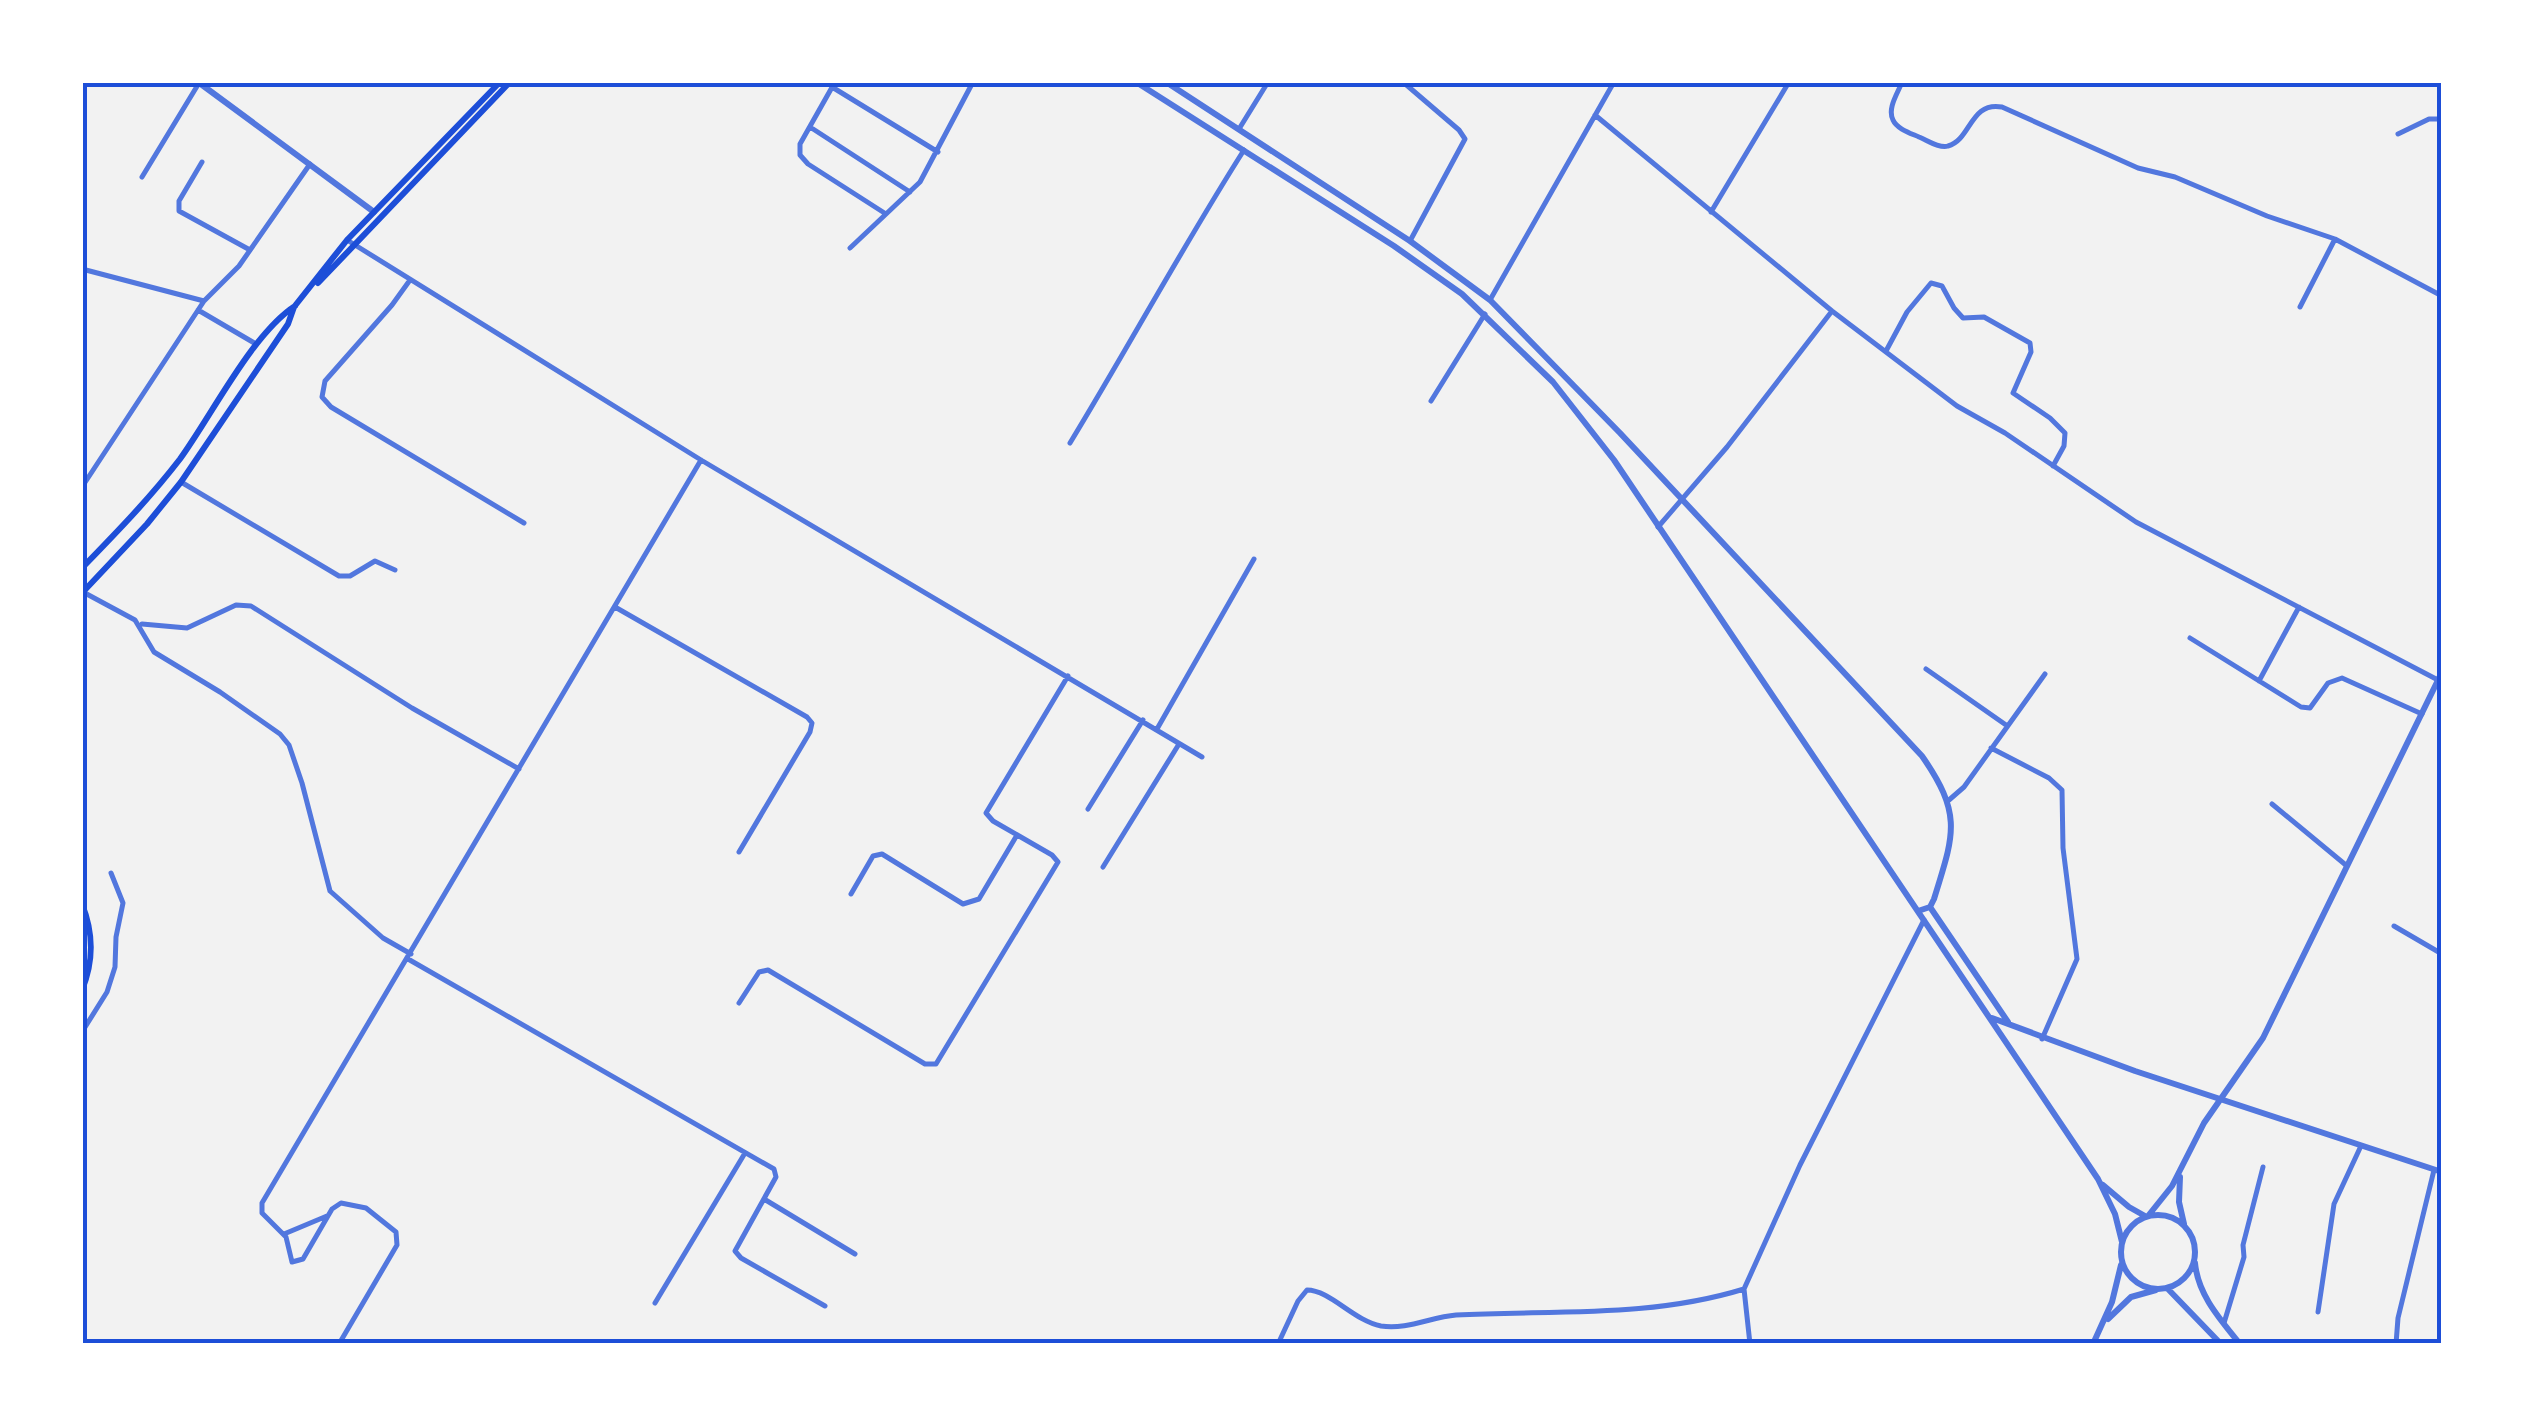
<svg xmlns="http://www.w3.org/2000/svg" width="2524" height="1426" viewBox="0 0 2524 1426" font-family="'Nunito Sans',sans-serif">
	<style>
		.lines { fill: none; stroke-linecap: round; stroke-linejoin: round }
		.minor { stroke: #5277de; stroke-width: 5 }
		.tertiary { stroke: #5277de; stroke-width: 6 }
		.secondary { stroke: #1d4ed8; stroke-width: 6 }
		.neatline { fill: none; stroke: #1d4ed8; stroke-width: 4 }
	</style>
	<rect width="100%" height="100%" fill="#f2f2f2"/>
	<g class="lines">
		<!-- minor -->
		<path class="minor" d="M835,82l-35,62v11l8,9 78,50
			M1403,82l56,48 6,9 -55,102
			M1902,82c-4,11 -15,26 -9,38 4,9 17,13 26,17 8,3 21,12 29,9 23,-6 22,-45 54,-39l136,61 37,9 92,39 68,23 107,57
			M832,87l106,65
			M1595,115l237,196 125,95 48,27 131,89 302,158
			M810,127l100,65
			M1239,129l29,-47
			M2398,134l31,-15h13
			M202,162l-23,39v10l71,39
			M142,177l57,-94
			M1711,212l78,-130
			M347,240l354,220 501,297
			M850,248l70,-66 53,-100
			M82,269l122,32 -122,186
			M410,280l-18,25 -67,76 -3,16 9,10 193,116
			M1490,300l124,-218
			M204,301l35,-35 71,-102
			M2300,307l35,-68
			M198,310l58,34
			M1886,351l21,-39 24,-29 11,3 12,22 9,10 21,-1 46,26 1,9 -18,41 37,25 15,15 -1,13 -11,20
			M1431,401l54,-87
			M1070,443c59,-97 113,-197 174,-293
			M181,482l158,94h11l25,-15 20,9
			M1658,527l69,-80 105,-136
			M83,592l52,28 19,32 66,40 60,42 9,11 13,38 28,108 53,47 28,16
			M615,607l192,110 5,6 -2,9 -71,120
			M142,624l45,4 49,-23 15,1 161,102 107,61
			M2190,638l111,69 9,1 18,-25 14,-5 80,36
			M1926,669l80,56
			M2259,681l40,-74
			M1157,729l97,-170
			M1991,748l58,30 13,12 1,58 14,111 -35,80
			M1949,800l15,-13 81,-113
			M2272,804l75,62
			M1088,809l55,-89
			M1103,867l76,-123
			M851,894l22,-38 9,-2 81,50 16,-5 38,-64
			M2394,926l48,28
			M408,959l366,210 2,8 -41,74 6,7 84,48
			M739,1003l20,-31 9,-2 157,94h11l122,-202 -6,-7 -59,-34 -7,-8 82,-137
			M82,1032l25,-40 8,-25 1,-30 7,-34 -12,-30
			M764,1199l91,55
			M284,1234l43,-18
			M655,1303l90,-150
			M2318,1312l16,-108 26,-56
			M2224,1323l20,-66 -1,-12 20,-78
			M339,1344l58,-99 -1,-13 -30,-24 -25,-5 -9,6 -29,50 -11,3 -6,-25 -24,-24v-10l439,-743
			M1278,1344l20,-43 9,-11c23,0 47,31 74,36 26,4 50,-9 75,-11 98,-5 194,3 288,-26
			M1750,1344l-6,-55 56,-124 124,-245
			M2396,1344l2,-26 36,-148"/>
		<!-- tertiary -->
		<path class="tertiary" d="M198,82l176,130
			M1136,82l258,164 68,48 91,88 61,78 484,719 17,35 7,28
			M1166,82l244,159 80,59 130,133 302,323c41,59 32,78 12,143l-4,8 -12,4
			M1930,907l78,115
			M1992,1018l143,53 307,101
			M2180,1177l-1,25 5,22
			M2103,1185l26,22 16,9
			M2121 1252a37 37 0 1 1 74 0a37 37 0 1 1-74 0Z
			M2148,1216l24,-30 32,-63 59,-85 179,-366
			M2195,1263c3,32 25,56 45,81
			M2167,1288l54,56
			M2108,1319l23,-22 25,-7
			M2093,1344l19,-42 9,-37"/>
		<!-- secondary -->
		<path class="secondary" d="M318,283l192,-201
			M82,568c34,-35 68,-70 98,-109 32,-44 72,-125 115,-153
			M82,593l65,-69 34,-42 107,-158 6,-17 53,-67 153,-158
			M82,904c12,30 12,57 0,86"/>
	</g>
	<!-- border -->
	<rect width="2524" height="1426" fill="none" stroke="#ffffff" stroke-width="170"/>
	<rect x="85" y="85" width="2354" height="1256" class="neatline"/>
</svg>
